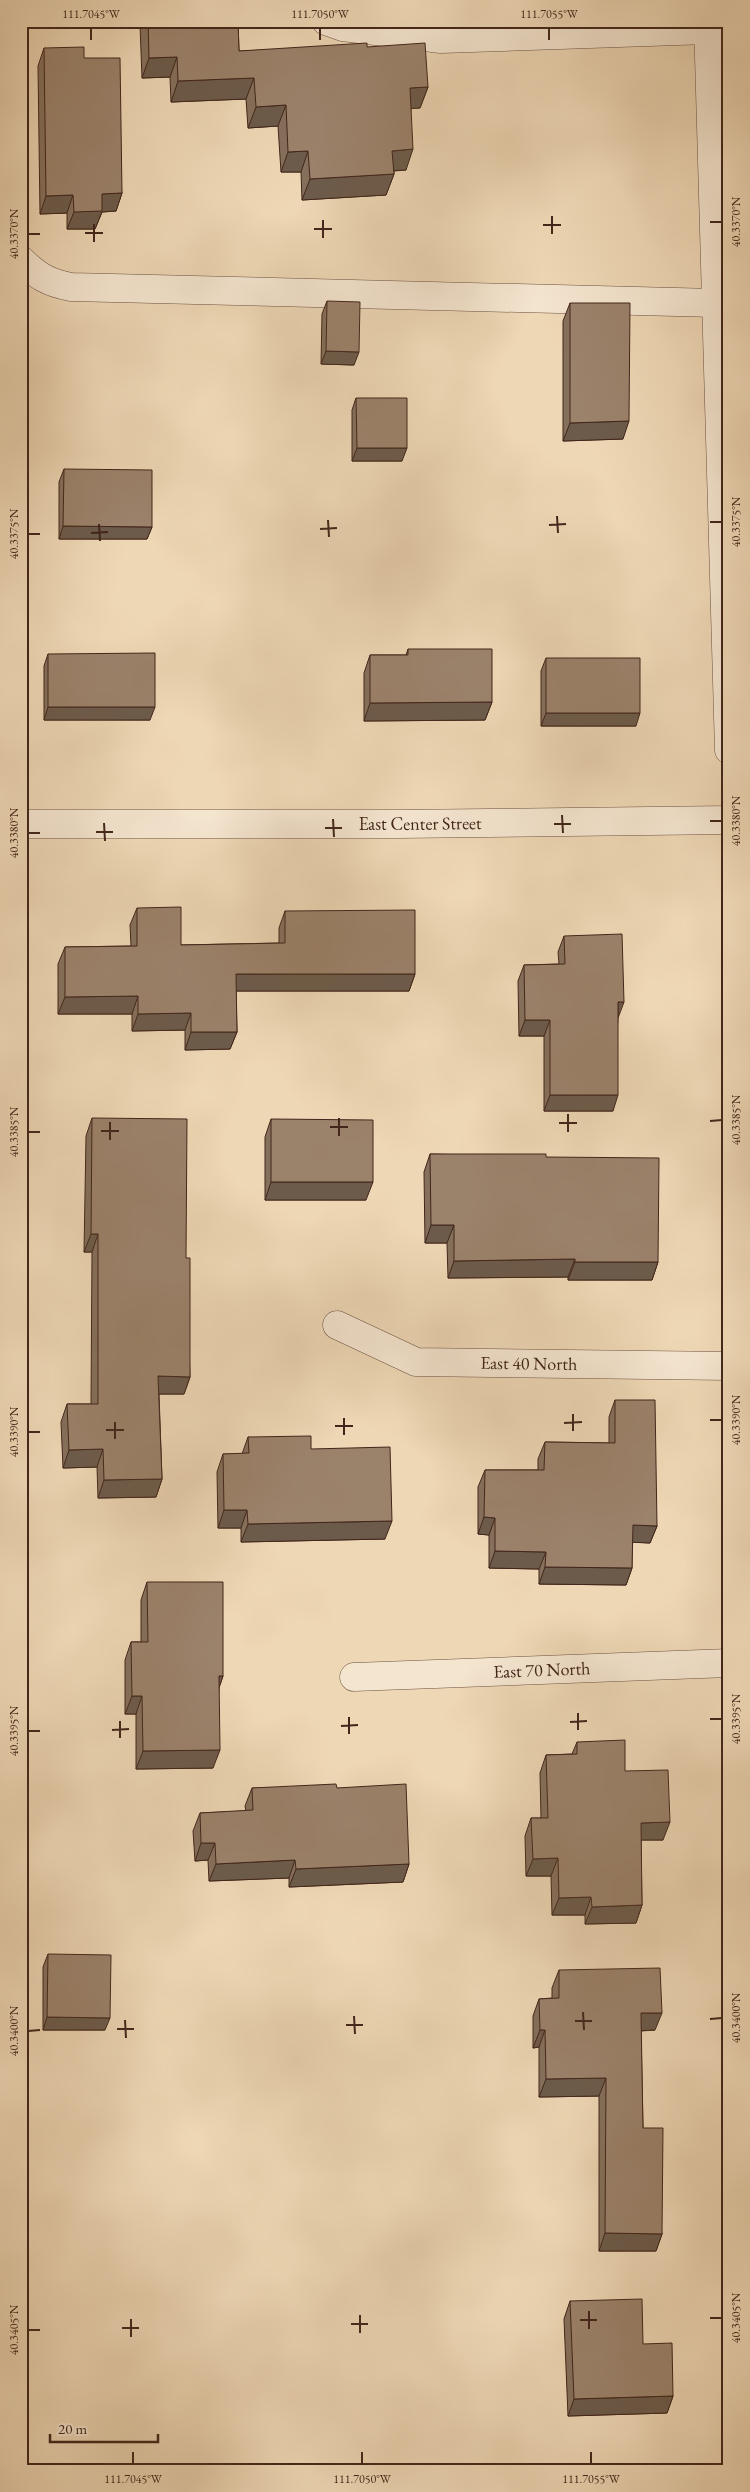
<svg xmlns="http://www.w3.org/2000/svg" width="750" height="2492" viewBox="0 0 750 2492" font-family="'EB Garamond',serif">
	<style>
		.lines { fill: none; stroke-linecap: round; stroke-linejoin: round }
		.minor-casing { stroke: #6d5242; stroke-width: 29 }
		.minor { stroke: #f4e5cf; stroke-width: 28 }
		.wall { fill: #85705c; stroke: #42261b }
		.shaded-wall { fill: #6c5b4b; stroke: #42261b }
		.building { fill: #9b826b; stroke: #42261b }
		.ticks { fill: none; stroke: #42261b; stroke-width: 2 }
		.labels { text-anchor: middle; stroke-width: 5; stroke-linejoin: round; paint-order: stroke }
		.street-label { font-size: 18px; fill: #42261b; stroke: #f4e5cf }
		.neatline { fill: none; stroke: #42261b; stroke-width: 2 }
		.ticks-label { font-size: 12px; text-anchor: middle; fill: #42261b }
	</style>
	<rect width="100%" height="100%" fill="#eed7b5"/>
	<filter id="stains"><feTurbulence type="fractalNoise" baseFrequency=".004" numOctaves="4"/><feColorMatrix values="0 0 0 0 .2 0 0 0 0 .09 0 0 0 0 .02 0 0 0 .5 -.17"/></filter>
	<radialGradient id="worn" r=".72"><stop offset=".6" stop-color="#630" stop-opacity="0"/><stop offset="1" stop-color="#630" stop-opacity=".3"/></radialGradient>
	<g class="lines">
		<!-- minor casing -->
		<g class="minor-casing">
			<g id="minor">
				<path d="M326,21l17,6 98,12 267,-9"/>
				<path d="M708,21l21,729"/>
				<path d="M21,260c16,16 28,23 50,27l645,16"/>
				<path id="s1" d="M21,824h377l331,-4"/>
				<path id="s2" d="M337,1325l79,37 313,4"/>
				<path id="s3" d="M354,1677l375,-14"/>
			</g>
		</g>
		<!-- minor -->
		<use href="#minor" class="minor"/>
	</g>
	<!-- wall -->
	<path class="wall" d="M141,21h97l1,30 128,-4 61,40 -8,21h-9l-5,62 -12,1v3l-8,21 -84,5 -1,-28h-20l-3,-46 -30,2 -2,-29 -75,3 -1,-25 -28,1 -2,-53z
		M44,48l40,10 38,135 -6,18 -14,1 -7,17h-28v-16l-27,1 -2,-148z
		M327,301l27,64 -33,-1 1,-50z
		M570,303l53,136 -60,2v-120z
		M356,398l46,63h-50v-51z
		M64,469l88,58 -5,12h-88v-57z
		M408,649l84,53 -7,18 -121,1v-48l6,-18h36z
		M48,654l102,66h-106v-54z
		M546,658l90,68h-95v-55z
		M137,908l44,37 98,-2v-15l6,-17 130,63 -6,17h-173l1,41 -7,17 -45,1v-20l-53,1v-17h-74v-50l7,-17 66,-1 -1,-21z
		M564,936l54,81 -5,94h-69v-75h-25l-1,-55 6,-16 35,-1 -1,-12z
		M92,1118l94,140 4,119 -6,17h-25l3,85 -6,18 -58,1 -1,-31 -34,1 -2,-46 6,-18h24l1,-152h-8l2,-116z
		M271,1119l95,81h-101v-63z
		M430,1154l116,3 112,105 -6,18h-84v-3l-120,1 -1,-35h-22l-1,-71z
		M615,1400l42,126 -7,17 -18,-1v26l-6,17 -87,-1v-15l-50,-1v-33l-11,-1v-47l7,-17h53v-11l7,-17 64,1v-26z
		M248,1437l63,12 74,90 -144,3v-14h-23l-1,-56 6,-18h19z
		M147,1582l76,94 -4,11 -6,81 -77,1v-55h-11v-54l6,-18h10v-42z
		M577,1742l48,29 38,69h-22l1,65 -6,18 -51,1v-9h-33l-1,-39h-25l-1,-40 6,-18h10l-1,-45 6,-18 26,-1z
		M252,1788h85l72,76 -6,18 -114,5v-9l-80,3 -1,-21 -13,1 -2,-30 7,-18 46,-2 -1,-5z
		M48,1954l57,76h-62v-63z
		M559,1970l96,60 -14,1 2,97 19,106 -6,17h-57v-155l-60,1v-50l-6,1v-32l6,-17 13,-1v-10z
		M570,2301l73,43 30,52 -6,17 -99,3 -4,-97z"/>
	<!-- shaded-wall -->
	<path class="shaded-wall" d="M177,57l-7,20 -28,1 7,-20z
		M254,78l-8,21 -75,3 7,-21z
		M428,87l-8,21 -18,1 8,-21z
		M286,105l-8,21 -30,2 8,-21z
		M413,149l-7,21 -21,1 7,-20z
		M308,151l-7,21h-20l7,-20z
		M394,174l-8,21 -84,5 8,-21z
		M122,193l-6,18 -14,1 -7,17h-28l7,-17 28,-18z
		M73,195l-6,18 -27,1 6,-18z
		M326,351l33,1 -5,13 -33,-1z
		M629,421l-6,18 -60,2 7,-18z
		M357,448h50l-5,13h-50z
		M63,526l89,1 -5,12h-88z
		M492,702l-7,18 -121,1 6,-18z
		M48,707h107l-5,13h-106z
		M546,713h94l-4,13h-95z
		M236,974h179l-6,17h-179z
		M138,996l-6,18h-74l7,-17z
		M618,1002h6l-6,16z
		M191,1013l-6,17 -53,1 6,-17z
		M525,1020h25l-6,16h-25z
		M191,1032h46l-7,17 -45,1z
		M550,1095h68l-5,16h-69z
		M271,1182h102l-7,18h-101z
		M431,1225h23l-7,18h-22z
		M91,1234h7l-6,18h-8z
		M575,1259l-7,18 -120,1 6,-17z
		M575,1262h83l-6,18h-84z
		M158,1376l32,1 -6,17h-32z
		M103,1449l-6,18 -34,1 6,-18z
		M162,1479l-6,18 -58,1 6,-18z
		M224,1510h23l-6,18h-23z
		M484,1517l11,1 -6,17 -11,-1z
		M392,1521l-7,18 -144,3 7,-18z
		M633,1525l24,1 -7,17 -24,-1z
		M495,1551l51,1 -7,17 -50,-1z
		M545,1567l87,1 -6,17 -87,-1z
		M219,1676h4l-6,18z
		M132,1696h10l-6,18h-11z
		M220,1750l-7,18 -77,1 7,-18z
		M670,1822l-7,18h-29l7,-17z
		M201,1843h14l-7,17 -13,1z
		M558,1858l-7,18h-25l7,-17z
		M295,1860l-6,18 -80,3 7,-17z
		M409,1864l-6,18 -114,5 7,-18z
		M591,1897l-6,18h-33l7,-17z
		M642,1905l-6,18 -51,1 7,-17z
		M641,2013h21l-7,17 -21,1z
		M47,2017l63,1 -5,12h-62z
		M540,2030h5l-6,17 -6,1z
		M606,2078l-7,18 -60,1 7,-18z
		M605,2233l57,1 -6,17h-57z
		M673,2396l-6,17 -99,3 6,-17z"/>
	<!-- building -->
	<path class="building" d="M148,21h90l1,30 128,-8v4l58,-4 3,44 -18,1 3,61 -21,2 2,23 -84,5 -2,-28 -20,1 -2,-47 -30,2 -2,-29 -76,3 -1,-24 -28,1z
		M84,47v11h36l2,135 -20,1v17l-28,1 -1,-17 -27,1 -2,-148z
		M327,301l33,1 -1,50 -33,-1z
		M570,303h60l-1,118 -59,2z
		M356,398h51v50h-50z
		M64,469l88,1v57l-89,-1z
		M408,649h84v53l-122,1v-48h38z
		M155,653v54h-107v-53z
		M546,658h94v55h-94z
		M181,907v38l104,-2v-32l130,-1v64h-179l1,58h-46v-19l-53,1v-18l-73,1v-50l72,-1v-38z
		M622,934l2,68h-6v93h-68v-75h-25l-1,-55 41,-1 -1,-28z
		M92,1118l95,1 -1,139h4v119l-32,-1 4,103 -58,1 -1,-31 -34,1 -2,-46h31v-170h-7z
		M271,1119l102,1v62h-102z
		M430,1154h116v3l113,1 -1,104h-83v-3l-121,2v-36h-23z
		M615,1400h40l2,126 -24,-1 -1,43 -87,-1 1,-15 -51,-1v-33l-11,-1 1,-47h59l1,-28 70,1z
		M311,1436v13l79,-2 2,74 -144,3 -1,-14h-23l-1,-56 26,-1 -1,-16z
		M147,1582h76v94h-4l1,74 -77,1 -1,-55h-10l-1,-54h17z
		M625,1740v31l43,-1 2,52 -29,1 1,82 -50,2 -1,-10 -32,1 -1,-40 -25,1 -2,-41h17l-2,-63 31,-1v-12z
		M336,1784l1,4 69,-4 3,80 -113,5 -1,-9 -79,4 -1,-21h-14l-1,-30 53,-3 -1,-22z
		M48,1954l63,1 -1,63 -63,-1z
		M660,1968l2,45h-21l2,115h20l-1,106 -57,-1 1,-155 -60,1 -1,-49h-5l-1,-31 20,-1v-28z
		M642,2299l1,45 29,-1 1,53 -99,3 -4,-98z"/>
	<!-- ticks -->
	<path class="ticks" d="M91,28v12M320,28v12M549,28v12M552,216v18M323,220v18M710,222h12M94,224v18M543,225h18M314,229h18M85,233h18M28,234h12M557,516l1,17M328,520l1,17M710,522h12M99,524l1,17M549,525l17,-1M320,529l17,-1M91,533l17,-1M28,534h12M562,815l1,18M333,819l1,18M710,821h12M104,823l1,18M554,824h17M325,828h17M96,832h17M28,833h12M568,1114v18M339,1118v18M710,1121l12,-1M110,1122v18M559,1123h18M330,1127h18M101,1131h18M28,1132h12M573,1414v17M344,1418v17M710,1420h12M115,1422v17M564,1423l18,-1M335,1426h18M106,1430h18M28,1432h12M578,1713v17M349,1717v17M710,1719h12M120,1721v17M570,1722l17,-1M341,1726l17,-1M112,1730l17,-1M28,1731h12M583,2012l1,18M354,2016l1,18M710,2019l12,-1M125,2020l1,18M575,2021h17M346,2025h17M117,2029h17M28,2031l12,-1M589,2311v18M360,2315v18M710,2318h12M131,2319v18M580,2320h17M351,2324h17M122,2328h17M28,2330h12M133,2452v12M362,2452v12M591,2452v12"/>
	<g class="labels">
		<!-- street labels -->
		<g class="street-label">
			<text dy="6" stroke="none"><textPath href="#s1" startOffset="399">East Center Street</textPath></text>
			<text dy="6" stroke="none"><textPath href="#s2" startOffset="200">East 40 North</textPath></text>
			<text dy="6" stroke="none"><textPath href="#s3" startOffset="188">East 70 North</textPath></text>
		</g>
	</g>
	<!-- margin -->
	<rect width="750" height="2492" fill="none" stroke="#eed7b5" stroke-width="55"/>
	<!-- scale -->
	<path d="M50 2434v8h108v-8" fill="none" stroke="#42261b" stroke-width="2.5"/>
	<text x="58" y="2434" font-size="15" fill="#42261b" stroke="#f4e5cf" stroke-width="4" paint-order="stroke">20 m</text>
	<rect x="28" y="28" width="694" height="2436" class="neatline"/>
	<g class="ticks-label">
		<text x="91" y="18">111.7045°W</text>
		<text x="320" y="18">111.7050°W</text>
		<text x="549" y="18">111.7055°W</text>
		<text transform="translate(736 222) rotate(-90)" y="4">40.3370°N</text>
		<text transform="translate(14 234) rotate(-90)" y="4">40.3370°N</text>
		<text transform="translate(736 522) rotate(-90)" y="4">40.3375°N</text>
		<text transform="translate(14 534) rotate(-90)" y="4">40.3375°N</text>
		<text transform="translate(736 821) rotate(-90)" y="4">40.3380°N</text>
		<text transform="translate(14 833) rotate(-90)" y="4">40.3380°N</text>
		<text transform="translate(736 1120) rotate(-90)" y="4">40.3385°N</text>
		<text transform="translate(14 1132) rotate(-90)" y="4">40.3385°N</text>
		<text transform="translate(736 1420) rotate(-90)" y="4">40.3390°N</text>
		<text transform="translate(14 1432) rotate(-90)" y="4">40.3390°N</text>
		<text transform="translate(736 1719) rotate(-90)" y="4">40.3395°N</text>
		<text transform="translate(14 1731) rotate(-90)" y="4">40.3395°N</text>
		<text transform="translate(736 2018) rotate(-90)" y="4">40.3400°N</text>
		<text transform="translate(14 2031) rotate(-90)" y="4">40.3400°N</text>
		<text transform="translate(736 2318) rotate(-90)" y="4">40.3405°N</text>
		<text transform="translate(14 2330) rotate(-90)" y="4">40.3405°N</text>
		<text x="133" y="2483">111.7045°W</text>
		<text x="362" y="2483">111.7050°W</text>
		<text x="591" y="2483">111.7055°W</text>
	</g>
	<rect width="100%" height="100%" filter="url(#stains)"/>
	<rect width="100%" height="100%" fill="url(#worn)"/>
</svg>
